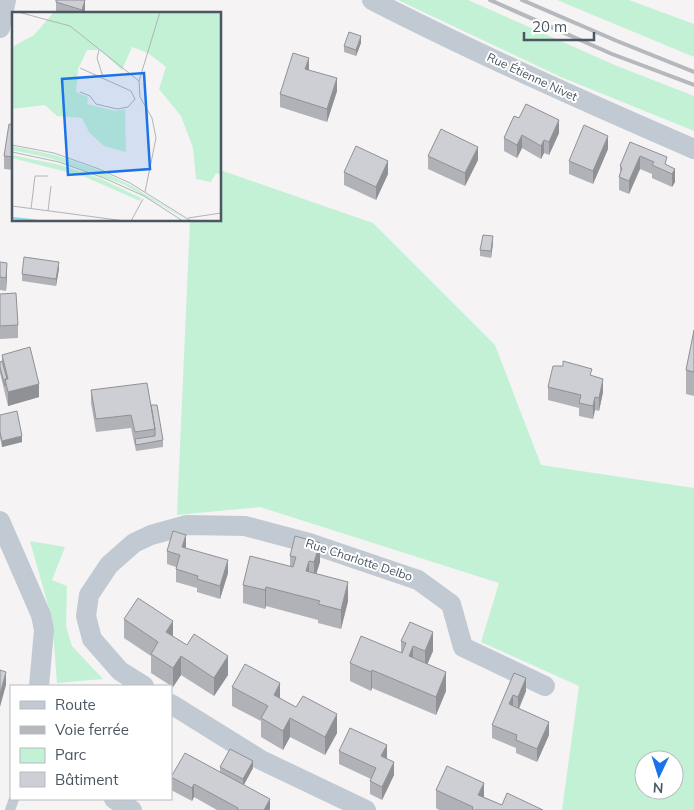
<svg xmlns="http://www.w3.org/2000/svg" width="694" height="810" viewBox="0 0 694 810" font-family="Mulish,sans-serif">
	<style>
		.green { fill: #c3f1d5; fill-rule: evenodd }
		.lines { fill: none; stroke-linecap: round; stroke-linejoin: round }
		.service { stroke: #c1cad2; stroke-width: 10 }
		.minor { stroke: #c1cad2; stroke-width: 20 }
		.rail { stroke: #b5b8bd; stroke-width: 4 }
		.wall { fill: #b0b2b7 }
		.shaded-wall { fill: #909195 }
		.building { fill: #cdcfd5; stroke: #909195 }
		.labels { text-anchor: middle; stroke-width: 4; stroke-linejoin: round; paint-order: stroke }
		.street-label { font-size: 12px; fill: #4a5661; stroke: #fff }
		.inset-river { fill: none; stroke: #90daee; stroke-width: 2.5 }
		.inset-road { fill: none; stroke: #b1b4b9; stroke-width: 1 }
		.view { fill: #1a73e8; fill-opacity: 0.15; stroke: #1a73e8; stroke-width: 2.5 }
		.inset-edge { fill: none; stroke: #4a5661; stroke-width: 2.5 }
	</style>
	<rect width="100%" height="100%" fill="#f5f3f3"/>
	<!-- green -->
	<path class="green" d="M398,0h70l149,66 77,30v35l-133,-54z
		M557,0h72l65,24v33z
		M220,170l153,53 122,122 46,120 153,23v322h-132l17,-124 -98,-44 18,-59 -239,-76 -83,8 13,-295h30zM644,760h30v30h-30z
		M30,541l35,6 -13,33 15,6 -1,40 6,20 31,33 -46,4 -5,-64z"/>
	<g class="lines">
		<!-- service -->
		<path class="service" d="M10,810l4,-11"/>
		<!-- minor -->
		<path class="minor" d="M372,0c105,54 213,102 322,149
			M0,28l6,-28
			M0,521l41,94 3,15 -5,56
			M144,686l-24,-15 -28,-32 -6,-23 3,-21 20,-30 25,-22 17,-8 36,-10 58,1 64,17 109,37 33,24 12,43 82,39
			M171,704l90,56 105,50
			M114,799l18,11"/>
		<!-- rail -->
		<path class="rail" d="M490,0l122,54 82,31
			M522,0l95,41 77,31"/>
	</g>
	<!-- wall -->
	<path class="wall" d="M85,0l-1,14h-28v-12z
		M361,43l-5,13 -12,-4v-6z
		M309,70l28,21 -10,31 -47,-15v-13z
		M514,116l45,17 -10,22 -5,-2 -3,6 -19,-11 -5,10 -13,-7v-13z
		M14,125v45l-10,-1v-13z
		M630,142l37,23 8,4v13l-3,5 -20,-9v-4l-12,-5 -11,25 -10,-4v-13l1,-3v-8z
		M608,149l-15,35 -24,-10v-13z
		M428,156l50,4 -13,26 -37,-17z
		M344,172l44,2 -12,26 -32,-15z
		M493,243l-2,15 -11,-2v-6z
		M0,262l7,14 -1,15 -6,-1z
		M59,269l-3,17 -34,-5v-7z
		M0,294l18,31v13l-18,1z
		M694,330v66l-8,-2v-24z
		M2,355l37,42 -31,9 -8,-33v-11l2,-1z
		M592,376l11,16 -4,19 -4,-1 -2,9 -14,-3v-8l-31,-8v-13z
		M91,390l60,15 12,35v7l-27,4 -5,-23 -35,4 -5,-29z
		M0,415l22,27 -20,5 -2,-9z
		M186,548l42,25 -8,26 -23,-7v-4l-21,-6v-15l-9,-3v-13z
		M290,556l30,6 -4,12 32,27 -7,28 -23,-6v-3l-52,-14 -1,3 -22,-6v-18l47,-18z
		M124,619l49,18 55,38 -14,21 -33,-21 -8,12 -22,-14v-17l-27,-18z
		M401,641l32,10 -6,13 19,27 -10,24 -64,-27 -1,3 -21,-10v-18l51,-10z
		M514,673l12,18 -7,18 30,26 -12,27 -21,-9v-5l-24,-10v-13z
		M232,687l48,11 57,35 -12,22 -35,-18 -7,13 -22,-13v-16l-29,-15z
		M339,751l48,7 7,17 -12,25 -12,-6v-13l1,-2 -32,-15z
		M220,767l33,1 -9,17 26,25h-53l-23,-13 -2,4 -21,-11v-13l49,-5z
		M436,790l48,7 18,8 41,5h-104l-3,-2z"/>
	<!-- shaded-wall -->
	<path class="shaded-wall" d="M85,0v11l-1,3h-2v-4z
		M361,36v7l-5,13v-6z
		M309,58v13l-4,-2z
		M337,78v13l-10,31v-13z
		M559,120v13l-10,22v-13z
		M522,135v13l-5,10v-13z
		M608,136v13l-15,35v-13z
		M544,140v13l-3,6v-13z
		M478,147v13l-13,26v-13z
		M640,156v13l-11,25v-13z
		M388,161v13l-12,26v-13z
		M675,169v13l-3,5v-13z
		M493,236v7l-2,15v-7z
		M59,262v7l-3,17v-7z
		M7,263v13l-1,15v-13z
		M603,379v13l-4,19v-13z
		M39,384v13l-31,9v-14z
		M595,397v13l-2,9v-13z
		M22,436v6l-20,5v-6z
		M186,535v13l-4,-1z
		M320,543v19l-6,19v-19z
		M228,560v13l-8,26v-13z
		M309,561v19l-3,-9z
		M348,582v19l-7,28v-19z
		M266,587v19l-1,3v-19z
		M173,621v19l-7,-8z
		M433,632v19l-8,19v-19z
		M413,646v19l-4,-9z
		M181,656v19l-8,12v-19z
		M228,656v19l-14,21v-18z
		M372,670v18l-1,3v-19z
		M6,672v13l-6,22v-13z
		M446,672v19l-10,24v-18z
		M526,678v13l-8,19v-13z
		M280,683v19l-6,-7z
		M513,695v13l-4,-4z
		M337,714v19l-12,22v-18z
		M290,718v19l-7,13v-19z
		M549,722v13l-12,27v-13z
		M387,745v13l-6,11v-13z
		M253,761v7l-10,18v-7z
		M394,762v13l-12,25v-13z
		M484,783v19l-6,-7z
		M194,784v13l-2,4v-13z
		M270,799v11h-6z"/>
	<!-- building -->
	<path class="building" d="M56,0h29l-3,10 -26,-8z
		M349,32l12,4 -5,14 -12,-4z
		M293,53l16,5 -4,11 32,9 -10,31 -47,-15z
		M526,104l33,16 -10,22 -5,-2 -3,6 -19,-11 -5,10 -13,-7 10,-22 5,2z
		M9,124l5,1v32l-10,-1z
		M584,125l24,11 -15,35 -24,-10z
		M441,129l37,18 -13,26 -37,-17z
		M630,142l37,15 -2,7 10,5 -3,5 -20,-9 2,-3 -14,-6 -11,25 -10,-4 3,-9 -2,-2z
		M356,146l32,15 -12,26 -32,-15z
		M483,235l10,1 -2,15 -11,-1z
		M24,257l35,5 -3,17 -34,-5z
		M0,262l7,1 -1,15 -6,-1z
		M16,293l2,32 -18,1v-32z
		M694,330v42l-8,-2z
		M30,347l9,37 -31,8 -3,-13h3l-6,-24z
		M2,361l5,18h-2v7l-5,-19v-5z
		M563,361l29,8 -2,6 13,4 -4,19 -4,-1 -2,9 -14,-3 2,-8 -33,-8 5,-21h10z
		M147,383l8,46 -20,3 -4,-17 -35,4 -5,-29z
		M151,405h6l6,35 -27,5 -1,-6 20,-3v-7z
		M17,411l5,25 -20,5 -2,-9v-17z
		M173,531l13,4 -4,12 46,13 -8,26 -23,-7 1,-3 -22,-7 4,-14 -13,-4z
		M295,536l25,7 -6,19 -5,-1 -3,10 42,11 -7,28 -23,-6 2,-3 -54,-14 -1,3 -22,-5 7,-29 43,11 3,-10 -6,-1z
		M138,598l35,23 -7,11 21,13 7,-11 34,22 -14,22 -33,-22 -8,12 -22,-14 7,-12 -34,-23z
		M410,622l23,10 -8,19 -12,-5 -4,10 37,16 -10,25 -64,-27 -1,2 -21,-9 11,-27 41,17 4,-10 -5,-2z
		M245,664l35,19 -6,12 22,12 7,-11 34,18 -12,23 -35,-19 -7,13 -22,-13 7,-12 -36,-19z
		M0,670l6,2 -6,22z
		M514,673l12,5 -8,19 -5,-2 -4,9 40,18 -12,27 -21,-9 1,-5 -25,-10z
		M350,728l37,17 -6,11 13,6 -12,25 -12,-6 6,-13 -37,-17z
		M230,749l23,12 -10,18 -23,-12z
		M185,753l85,46 -6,11h-27l1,-2 -44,-24 -2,4 -21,-11z
		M447,766l37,17 -6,12 24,10 5,-12 36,17h-71l1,-3 -37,-17z"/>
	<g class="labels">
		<!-- street labels -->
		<g class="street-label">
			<text transform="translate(532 77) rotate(25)" y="4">Rue Étienne Nivet</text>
			<text transform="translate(359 560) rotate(18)" y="4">Rue Charlotte Delbo</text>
		</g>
	</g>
	<!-- overview -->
	<g transform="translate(12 12)">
		<rect width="209" height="209" fill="#f5f3f3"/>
		<path d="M42,0h167v163l-5,-2 -5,9 -15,-3 -3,-31 -12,-32 -22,-27 7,-22 -18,-14 -16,-6 -10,23 -22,-20h-13l-9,19 -2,23 12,5 -1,7 28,7 10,-2 1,43 -22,-6 -15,-14 -7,-14 -25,-2 -12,-11 -33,4v-62l22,-12zM0,134l43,9 46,16 31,15 57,35 -66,-37 -73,-26 -38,-8zM0,143l48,10 39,13 42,20 -1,3 -57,-25 -71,-18z" fill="#c3f1d5"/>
		<path class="inset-river" d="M0,206l26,3"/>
		<path class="inset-road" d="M6,0l52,14 69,55 1,16 12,21 4,20 -11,54M87,38l-2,8 6,19M68,56l51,23 4,8 -7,8 -11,2 -21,-5 -6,-8 -10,-4M127,69l21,-69M0,133l42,8 45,16 31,14 61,38M0,140l47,10 45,16 40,18 39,25M0,194l113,15M19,197l4,-33h13M36,199l3,-25M176,206l33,-5M119,209l12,-22"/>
		<path class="view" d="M132,61l6,96 -82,6 -6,-96z"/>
		<rect width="209" height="209" class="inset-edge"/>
	</g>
	<!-- legend -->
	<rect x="10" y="685" width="162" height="115" fill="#ffffff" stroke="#b7bbc0"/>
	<rect x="20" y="701" width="25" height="8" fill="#c1cad2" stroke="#b7bbc0"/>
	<text x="55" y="710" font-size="15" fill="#4a5661">Route</text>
	<rect x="20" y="726" width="25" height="8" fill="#b5b8bd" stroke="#b7bbc0"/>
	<text x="55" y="735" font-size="15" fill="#4a5661">Voie ferrée</text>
	<rect x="20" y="748" width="25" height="15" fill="#c3f1d5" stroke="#b7bbc0"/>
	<text x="55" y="760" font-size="15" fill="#4a5661">Parc</text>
	<rect x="20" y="772" width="25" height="15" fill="#cdcfd5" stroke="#b7bbc0"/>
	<text x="55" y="785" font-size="15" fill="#4a5661">Bâtiment</text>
	<!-- north arrow -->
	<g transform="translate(659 775) rotate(184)"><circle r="24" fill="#ffffff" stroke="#b7bbc0"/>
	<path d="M0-4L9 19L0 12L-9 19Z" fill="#1a73e8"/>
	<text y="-8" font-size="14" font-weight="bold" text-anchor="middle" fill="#4a5661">N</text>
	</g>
	<!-- scale -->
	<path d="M524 32v8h70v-8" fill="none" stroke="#4a5661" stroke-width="2.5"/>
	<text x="532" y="32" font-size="15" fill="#4a5661" stroke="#ffffff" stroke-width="4" paint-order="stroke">20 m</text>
</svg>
